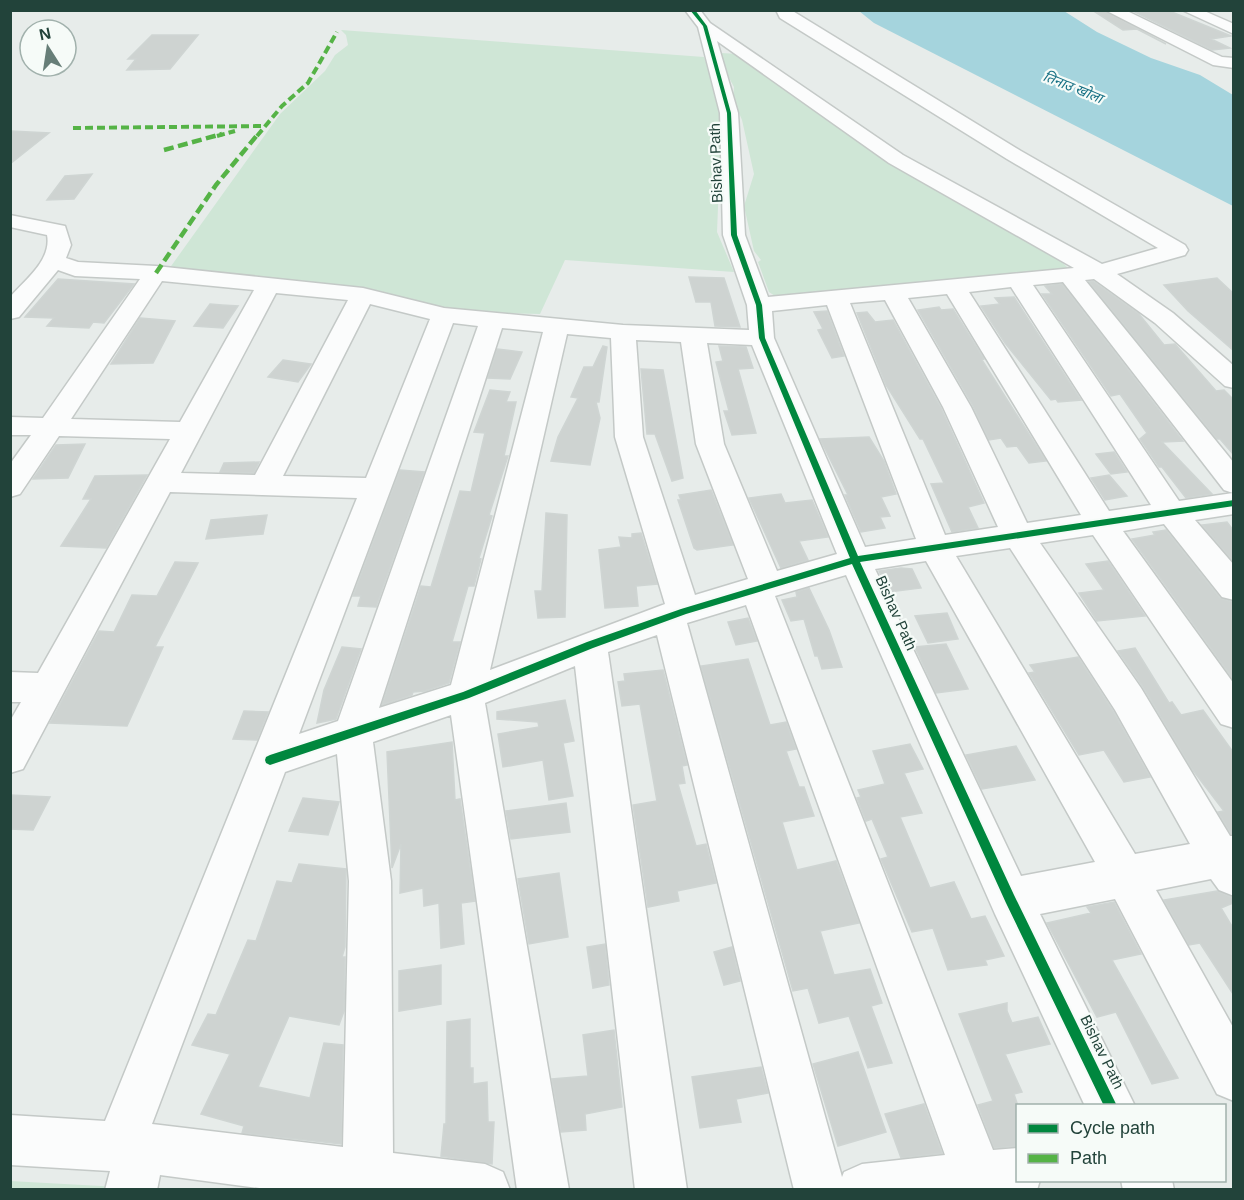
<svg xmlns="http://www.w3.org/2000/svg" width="1244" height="1200" viewBox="0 0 1244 1200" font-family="Arial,'Noto Sans Devanagari',sans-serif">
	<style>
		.green { fill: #cfe6d6 }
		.water { fill: #a5d4dd }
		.building { fill: #ced3d1; stroke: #cfd5d3; stroke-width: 1.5 }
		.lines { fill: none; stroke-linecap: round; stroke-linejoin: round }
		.minor-casing { stroke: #c4c9c7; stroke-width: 3 }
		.minor { fill: #fbfcfc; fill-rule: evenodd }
		.quiet-far1 { stroke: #55b346; stroke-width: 4; stroke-dasharray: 8 4; stroke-linecap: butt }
		.quiet { stroke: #55b346; stroke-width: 4.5; stroke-dasharray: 10 4.5; stroke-linecap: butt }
		.cycleway-casing { stroke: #f6fbf8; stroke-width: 4 }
		.cycleway { fill: #00873e; fill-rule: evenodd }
		.labels { text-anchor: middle; stroke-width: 4.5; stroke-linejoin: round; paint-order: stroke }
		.far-water-label { font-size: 14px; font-style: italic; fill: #167084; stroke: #f6fbf8 }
		.street-label { font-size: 15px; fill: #22433a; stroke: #f6fbf8 }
	</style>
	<rect width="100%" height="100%" fill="#e7ecea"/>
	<!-- green -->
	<path class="green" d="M341,30l363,27 18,51 -5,124 17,40 -169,-12 -25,54 -95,-2 -32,-13 -244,-30 111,-155 45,-43 10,-16 13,-10 -2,-10z
		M721,53l18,1 313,198 18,18 -292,28 -9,-6 -11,-30 3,-2 -7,-9 -10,-45 10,-32 -12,-54 -9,-21 1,-12 -8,-15z
		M10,1181l109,6 -1,3 -107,-1z"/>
	<!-- water -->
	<path class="water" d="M859,11h205l33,21 54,26 49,17 33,20v111l-359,-183z"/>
	<!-- building -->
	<path class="building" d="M1092,10h11l63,34 -29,-15 -14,1z
		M1131,10h36l64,26 -20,3 19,9 -18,2z
		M152,35h46l-28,34 -43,1 9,-11h-8z
		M10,131l39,2 -39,31z
		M92,174l-18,25 -27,1 18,-24z
		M689,277l35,1 16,49 -25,-1 -4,-24h-15z
		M1217,278l16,15v57l-45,-39 -24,-26z
		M58,279l76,5 -30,39 -11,-1 -4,6 -42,-2 7,-8 -29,-1z
		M1093,281l46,33 25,31 11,-1 41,47 8,-1 9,9v55l-13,-15h-3l-128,-157z
		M1062,284l121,157 -21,1 50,52 -26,4 -24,-31h-3l-19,-28 7,-6 -27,-39 -9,2 -69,-102h10l-7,-8z
		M1014,297l67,103 -23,2 -2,-3 -5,1 -46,-57 -24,-37 19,-2 -5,-6z
		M210,304l12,1 16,1 -15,22 -29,-2z
		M939,307l2,3 12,-1 31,50 -2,1 64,101 -17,2 -12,-17 -10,1 -6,-9 -12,2 -16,-34 -55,-96z
		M827,311l17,45 -12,2 -14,-28 5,-1 -9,-17z
		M867,312l8,10 18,-2 48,88 43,95 -16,4 10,21 -26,4 -21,-48 13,-1 -21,-44h-3l-34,-54 -29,-72z
		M140,318l35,3 -22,42 -42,1z
		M603,346l4,1 -8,55h-3l4,16 -10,47 -39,-4 7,-24 20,-39 -7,-1 13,-30h9z
		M719,346l27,1 7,21 -15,1 18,64 -24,2 -8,-24h5l-13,-49 7,-1z
		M497,349l25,3 -12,27 -22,-1z
		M283,360l28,4 -13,18 -30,-5z
		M641,369l22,1 20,108 -11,3 -17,-47h-8z
		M490,390l20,2 -4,10h10l-12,54h4l-19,59 3,1 -13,42 2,1 -7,27h-6l-16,56h8l-11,41 -24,8 -12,1 -1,3 -30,10 39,-119 10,1 29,-96 11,1 14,-59 -11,-1z
		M869,437l15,24 12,33 -15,3 9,19 -10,1 5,11 -24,4 -16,-37h3l-28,-56z
		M85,444l-17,34 -35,1 23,-34z
		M1114,452l13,20 -16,2 -15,-20z
		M259,462l-5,11 -34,-1 4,-9z
		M400,470l24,2 -48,135 -18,-1 3,-10h-8z
		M147,475l-41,73 -45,-2 30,-47h-8l12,-23z
		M1109,475l18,21 -22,4 -14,-22z
		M711,490l22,55 -36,5 -3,-2 -16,-48h3l-2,-5z
		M781,494l4,9 27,-3 16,37 -29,4 9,19 -27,8 -32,-70z
		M546,513l21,2 -2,102 -27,1 -3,-27h7z
		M267,515l-4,19 -57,5 5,-19z
		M1227,522l6,8v31l-31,-36z
		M1166,530l54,68 13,4v77l-101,-140 23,-4 -2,-3z
		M641,533l16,51 -21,2 2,20 -33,2 -6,-58 22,-3 -2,-10 13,1v-4z
		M1108,561l37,55 -48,5 -5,-8 -13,-20 25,-3 -18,-26z
		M175,562l23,1 -43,84h8l-36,79 -77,-3 49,-92 15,1 18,-37 25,1z
		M901,568l11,1 9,19 -32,4 -10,-21z
		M809,588l20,42 13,37 -20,2 -4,-13h-3l-11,-37 -13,2 -9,-21 15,-3 -1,-5z
		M947,613l11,26 -30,4 -13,-27z
		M748,618l9,23 -21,4 -8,-23z
		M946,644l22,45 -32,4 -21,-46z
		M342,647l19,2 -25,70 -19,4 7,-33z
		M1135,648l34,55 3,-1 9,13 22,-5 30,42v82h-2l-13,-22 6,-1 -32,-42 -49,-82 -25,-36z
		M1078,657l35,54 37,66 -26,5 -20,-32 -25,5 -50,-82 6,-1 -5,-7z
		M748,659l22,66 16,-3 10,27 -10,2 13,36h5l10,29 -32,6 15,48 39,-9 23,62 -39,8 14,44 36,-6 12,34 -11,3 21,57 -24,5 -19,-52 -30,7 -11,-35 -15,3 -92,-325z
		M663,670l24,95 -5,1 3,17 -7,1 18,62 10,-2 10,39 -39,8 2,10 -31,6 -15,-102 24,-4 -17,-97 -18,2 -4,-24 7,-1 -1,-7z
		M565,700l9,41 -11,2 10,53 -24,4 -6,-40 -40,7 -5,-33 41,-7 -1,-5 -41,-3v-7z
		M244,711l24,1 -11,28 -24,-1z
		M452,742l3,58 5,-1 15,102 -14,2 3,41 -23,4 -2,-45 -15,3 -1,-18 -23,5 1,-49 -9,24 -5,-116z
		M910,744l13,25 -19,4 18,40 -22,4 30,71 24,-6 17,37 14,-3 19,40 -19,4 2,5 -39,5 -15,-42 -21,4 -31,-73 7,-2 -16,-38 -6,2 -9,-23 4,-1 -3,-7 27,-6 -12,-33z
		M1016,746l19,34 -53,9 -16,-34z
		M10,795l40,2 -17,33 -23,-1z
		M303,798l36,4 -11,33 -39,-4z
		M566,803l4,29 -59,7 -5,-28z
		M299,864l47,5 -1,78 -3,10h3l-1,54 -5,14 -50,-9 -31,71 52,11 14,-55 19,2 -2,99 -99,-11 2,-7 -43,-12 29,-60 -38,-9 16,-31 8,1 32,-75 8,1 21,-60 15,2z
		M559,873l9,64 -39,7 -11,-65z
		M1217,891l16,7v5l-12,5 12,20v66l-33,-51 -11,2 -25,-45z
		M1114,902l27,52 -29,6 66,118 -26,6 -36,-72 -19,5 -50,-94 44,-10 -4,-6z
		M605,944l4,41 -16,3 -6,-41z
		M732,947l8,34 -16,4 -10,-33z
		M441,965v39l-42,7v-40z
		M1007,1003v8l5,12 26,-6 12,27 -45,10 17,38 -8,2 3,9v43l-23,2 -16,-43 15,-4 -34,-87z
		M470,1019v49h3v16l14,-2 1,40h6l-2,42 -51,-8 3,-32h2l1,-102z
		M614,1030l8,77 -37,7 1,16 -25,2 -9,-53 36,-3 -5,-41z
		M858,1052l28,80 -48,14 -25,-82z
		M761,1067l7,26 -32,6 5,23 -41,6 -8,-51z
		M924,1104l18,49 -41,5 -16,-44z"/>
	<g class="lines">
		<!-- minor casing -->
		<g class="minor-casing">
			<path id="minor" d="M685,10h15l10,13 193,132 199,109 56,-16 -151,-89 -227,-141 -4,-8h15l230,141 164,94 3,5 -3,5 -68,19 56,39 61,53v22l-9,-2 -70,-63 -61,-44 -9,1 149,183v51l-39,6 39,45v35l-12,-3 -58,-73 -41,7 111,153v44l-13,-4 -128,-189 -53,8 101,145 89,148h4v60l-15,-6 -8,-11 -55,11 78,139v72l-17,-7 -102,-195 -75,15 95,192h-50l-90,-192 -149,-339 -71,21 218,554 25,-2v32h22l-3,10h-243l-137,-555 -49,17 79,538h-52l-60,-524 -90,37 84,487h-52l-66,-475 -78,27 18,139 2,272 92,11 18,8 7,18h-236l-114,-15 -3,15h-52l5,-19 -100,-6v-50l95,6 252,-623 -187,-6 -147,277 -13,4v-52l11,-19h-11v-30l28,1 132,-234 -111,-3 -39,58 -10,3v-33l21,-29h-21v-18l33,1 97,-139 -65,-3 -17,-6 -39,47 -9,2v-22c15,-17 42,-37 37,-62l-37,-8v-12l55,11 6,19 -5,13 12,4 78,4 207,22 81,20 179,17 126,5 -2,-25 -24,-70 -3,-122 -22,-86zM717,41l172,122 185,105 -306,29 -23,-62 -7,-122zM162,281l92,9 -74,132 -109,-3zM1063,282l161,208 9,3 -54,8 -146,-216zM1011,287l140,218 -42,6 -140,-219zM276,293l72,7 -93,175 -74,-2zM947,294l134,221 -54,8 -56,-116 -63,-109zM885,300l58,107 55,120 -53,8 -95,-232zM370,304l60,15 -64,159 -83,-2zM827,305l89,234 -51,8 -91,-209 -2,-27zM453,323l25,3 -140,395 -39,13zM502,328l41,4 -92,353 -72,23zM567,334l44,4 4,99 50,167 -175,66zM636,340l45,2 15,102 52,135 -53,16 -52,-158zM707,343l45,2 85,209 -60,17 -53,-127zM1010,548l105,162 75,134 -55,10 -179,-298zM926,561l169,301 -74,14 -146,-307zM746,605l199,550 -83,9 -18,8 -2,5 -155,-554zM337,754l12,127 -6,266 -191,-23 133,-352z
				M1105,10h20l97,47 12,1v10l-21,-3z
				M1182,10h20l32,14v10z
				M1121,1180h51l2,10h-51z"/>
		</g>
		<!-- minor -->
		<use href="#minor" class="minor"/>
		<!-- quiet-far1 -->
		<path class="quiet-far1" d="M73,128l192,-2
			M217,136l18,-5
			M257,136l25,-30 26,-23 29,-51"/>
		<!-- quiet -->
		<path class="quiet" d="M164,150l58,-16
			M156,273l60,-88 42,-51"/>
		<!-- cycleway casing -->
		<g class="cycleway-casing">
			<path id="cycleway" d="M690,10h5l12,16 24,87 6,122 25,70 3,33 93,218 376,-56v6l-374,56 154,333 103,211h-13l-98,-203 -154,-339 -166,50 -93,34 -124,50 -199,67 -4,-2 -1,-3 1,-3 4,-2 193,-63 124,-50 94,-33 169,-51 -91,-220 -3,-33 -25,-70 -4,-122 -24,-87z"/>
		</g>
		<!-- cycleway -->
		<use href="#cycleway" class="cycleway"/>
	</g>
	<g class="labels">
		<!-- far-water labels -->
		<g class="far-water-label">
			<text transform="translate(1073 87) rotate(22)" y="5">तिनाउ खोला</text>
		</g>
		<!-- street labels -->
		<g class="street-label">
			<text transform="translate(716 163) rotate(-92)" y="5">Bishav Path</text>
			<text transform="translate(896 613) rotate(66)" y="5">Bishav Path</text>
			<text transform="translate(1102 1052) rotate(64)" y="5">Bishav Path</text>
		</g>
	</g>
	<!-- border -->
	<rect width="1244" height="1200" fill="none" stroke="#22433a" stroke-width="24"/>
	<!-- legend -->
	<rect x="1016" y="1104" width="210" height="78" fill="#f6fbf8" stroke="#a1b1ac" stroke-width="1.5"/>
	<rect x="1028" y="1124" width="30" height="9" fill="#00873e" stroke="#a1b1ac" stroke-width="1.5"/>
	<text x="1070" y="1134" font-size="18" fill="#22433a">Cycle path</text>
	<rect x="1028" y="1154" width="30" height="9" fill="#55b346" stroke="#a1b1ac" stroke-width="1.5"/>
	<text x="1070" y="1164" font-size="18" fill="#22433a">Path</text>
	<!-- north arrow -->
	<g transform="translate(48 48) rotate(348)"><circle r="28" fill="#f6fbf8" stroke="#a1b1ac" stroke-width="1.5"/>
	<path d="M0-4.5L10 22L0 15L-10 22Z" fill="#677e78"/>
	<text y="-9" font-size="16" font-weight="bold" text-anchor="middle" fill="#22433a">N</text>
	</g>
</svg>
